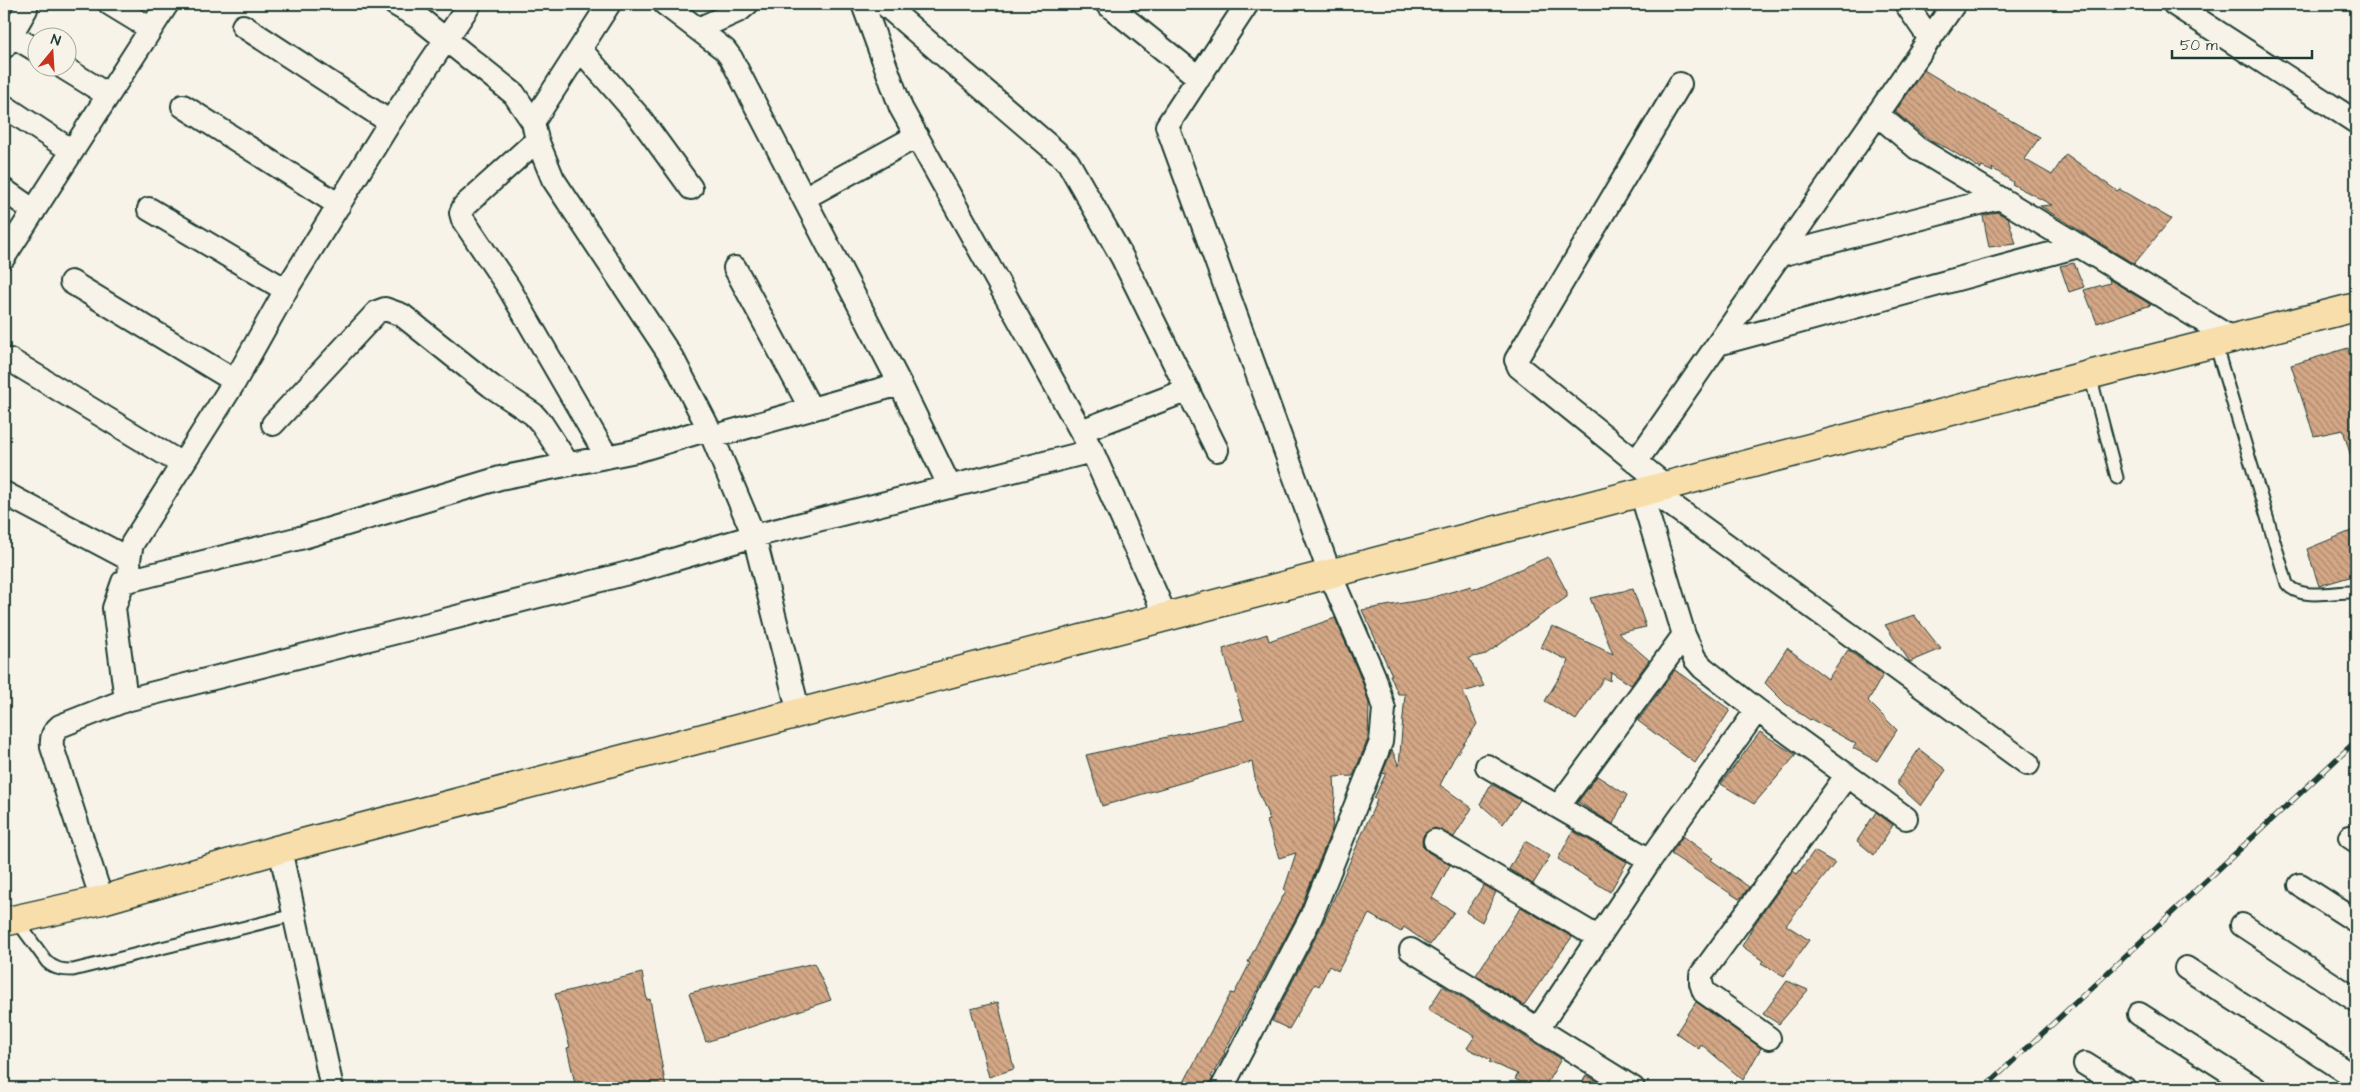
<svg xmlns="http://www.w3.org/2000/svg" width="2360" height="1092" viewBox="0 0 2360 1092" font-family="'Architects Daughter',sans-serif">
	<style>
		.building { fill: url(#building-back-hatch); stroke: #1f3d34 }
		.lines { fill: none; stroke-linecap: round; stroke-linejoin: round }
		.lane-casing { stroke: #1f3d34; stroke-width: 15 }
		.street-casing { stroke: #1f3d34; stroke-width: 26 }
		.highway-casing { stroke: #1f3d34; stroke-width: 31 }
		.lane { stroke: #f7f3e8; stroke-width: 11 }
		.street { stroke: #f7f3e8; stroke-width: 22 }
		.highway { stroke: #f8deab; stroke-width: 28 }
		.rail-casing { stroke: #1f3d34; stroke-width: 5.5 }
		.rail { stroke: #f7f3e8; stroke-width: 4; stroke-dasharray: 11; stroke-linecap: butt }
	</style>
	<defs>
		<pattern id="building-back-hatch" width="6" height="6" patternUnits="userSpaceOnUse" patternTransform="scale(1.25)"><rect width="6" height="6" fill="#d4a786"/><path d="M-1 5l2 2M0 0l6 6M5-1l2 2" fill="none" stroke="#ab896e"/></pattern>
	</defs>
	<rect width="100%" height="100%" fill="#f7f3e8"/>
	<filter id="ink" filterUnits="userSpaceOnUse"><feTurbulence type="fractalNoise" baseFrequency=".02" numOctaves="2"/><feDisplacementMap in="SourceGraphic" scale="10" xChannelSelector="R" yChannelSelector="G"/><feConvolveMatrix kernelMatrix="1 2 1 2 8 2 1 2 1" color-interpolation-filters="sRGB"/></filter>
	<g filter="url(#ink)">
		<!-- building -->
		<path class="building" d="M1924,70l31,19 85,48 -16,22 28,16 14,-21 51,37 2,-2 52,30 -37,45 -94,-58 12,-1 -40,-21 1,-2 -21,-14 1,4 -11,-5 -1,2 -34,-21 -16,-7 -36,-29z
			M1997,212l11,6 8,26 -27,3 -6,-31z
			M2074,263l10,24 -15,5 -9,-26z
			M2109,279l42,26 -54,18 -13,-33 26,-7z
			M2348,348l8,32v79l-4,1 -9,-30 -29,6 -23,-71z
			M2356,529v46l-37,11 -12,-37z
			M1548,557l19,35v5l-81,57 -17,4 15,28 -21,6 14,32 -23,34 -14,27 32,23 -18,29 -19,-9 -11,6 -2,6 1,7 5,5 22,13 -18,33 22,14 -24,33 -26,-18 -3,5 -32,-18 -31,57 -9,-5 -10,20 -4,-2 -26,45 -17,-8 51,-98 54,-123 -3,-2 12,-25 -4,1 10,-24 7,16 6,-72h-7l-8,-19h2l-30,-65 65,-11 44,-13 1,4z
			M1633,589l13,38 -28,6 31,27 -18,25 -20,-13 -1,9 -6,-3 -28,42 -31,-19 24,-40 -28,-14 11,-21 61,28 -23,-56z
			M1914,615l27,34 -31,13 -25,-37z
			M1335,618l27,63 7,23 -1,35 -15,37 -19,1 1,18 -3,34 -33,83 -75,140 1,1 -14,24 2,1 -7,10h-25l50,-95 3,1 16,-31 -2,-1 12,-24 26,-47 -2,-1 12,-37 -17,5 -12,-37 3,-1 -13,-32 -5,-26 -150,44 -16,-51 158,-35 -21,-71 44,-15 2,7z
			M1787,648l41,31 20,-29 35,25 -15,26 29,29 -20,31 -24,-13 3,-4 -45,-25 -1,1 -25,-17 -20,-20z
			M1675,670l55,40 -35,53 -57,-42z
			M1760,732l36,23 -42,49 -33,-20z
			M1919,749l27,21 -25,36 -23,-21v-5z
			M1597,776l30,19 -14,29 -35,-22z
			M1491,784l29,16 -17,24 -23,-20z
			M1876,812l17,13 -19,30 -17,-14z
			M1573,831l54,31 -17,30 -52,-33z
			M1683,836l30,22 -2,2 38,27 -6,8 -4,4 -68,-45z
			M1525,841l25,15 -17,28 -24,-15z
			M1814,851l21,12 -49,62 23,15 -25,36 -23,-13 2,-2 -21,-15 12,-21 39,-54 4,3z
			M1484,885l12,7 -14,30 -16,-10z
			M1521,907l51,30 -48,68 -48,-30z
			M814,963l17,37 -125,42 -17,-49z
			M642,973l5,27 3,-1 16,89h-90l-9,-40 3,-1 -15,-53z
			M1787,981l21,9 -29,34 -16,-10z
			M1443,986l118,73 -17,29h-11l-18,-9 3,-5 -29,-12 2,-2 -24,-12 8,-12 -47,-26z
			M998,1002l16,67 -25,8 -18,-68z
			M1696,1002l65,46 -18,32 -42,-36 -2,5 -23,-16z
			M1586,1075l23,13h-29z"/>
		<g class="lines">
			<!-- lane casing -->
			<g class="lane-casing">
				<path id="lane" d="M2215,343l72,241c12,16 45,8 63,8
					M2090,375l27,103
					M17,921l30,41c8,7 15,8 26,8l221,-55"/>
			</g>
			<!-- street casing -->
			<g class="street-casing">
				<path id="street" d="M110,4l41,25
					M395,4l24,14 95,76 19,28 4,18 16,39 121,182 35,68 45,107 45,177
					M665,4l60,46 6,8 169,326 50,103
					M863,4l38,104 191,343 74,166
					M884,4l184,158 54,95 95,193
					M1107,4l92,74
					M1906,4l24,35
					M2174,4l182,118
					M243,26l147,96
					M698,29l42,-19 7,-6
					M11,35l27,16
					M4,47l22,-38
					M580,49l60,69 51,70
					M64,68l44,27
					M4,106l68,45
					M183,106l156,99
					M1877,114l40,34 316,191
					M533,122l76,-118
					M537,140l-73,66 -3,7 2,7 46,68 98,169
					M4,190l30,21
					M804,198l113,-62
					M149,209l137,81
					M1780,255l219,-57
					M4,257l163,-253
					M735,268l76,141
					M71,282l164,99
					M1718,344l361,-98
					M10,360l172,104
					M273,424l104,-112 8,-3 17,6 89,71 42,28 9,10 26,40
					M1081,431l107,-41
					M712,437l188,-53
					M1636,462l318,-458
					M1666,486l-147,-119 -3,-7 164,-276
					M1651,490l377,274
					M1641,492l43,143 11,24 8,9 54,42 149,108
					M4,493l125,66
					M130,580l-1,-21 3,-15 103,-163 51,-91 104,-168 80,-118
					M126,700l311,-78 195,-50 122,-36 338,-85
					M1487,766l163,94
					M1558,807l126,-172
					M2350,837l6,4
					M1435,841l164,97
					M280,849l52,239
					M2300,885l56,36
					M102,900l-50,-153c-1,-10 1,-15 8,-21l66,-26 -12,-92 9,-26 177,-44 200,-60 136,-27 73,-22
					M2242,925l114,75
					M1411,950l222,138
					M2186,968l170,110
					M2139,1014l116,74
					M1538,1029l112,-169 107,-150
					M1769,1038l-65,-46 -3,-9v-8l146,-200
					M2085,1064l39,24
					M1222,1088l89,-171 70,-175 3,-33 -10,-33 -44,-102 -163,-448 80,-122"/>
			</g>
			<!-- highway casing -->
			<g class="highway-casing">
				<path id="highway" d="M4,922l98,-22 178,-51 1797,-471 279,-71"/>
			</g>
			<!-- lane -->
			<use href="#lane" class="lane"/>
			<!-- street -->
			<use href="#street" class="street"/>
			<!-- highway -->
			<use href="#highway" class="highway"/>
			<!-- rail casing -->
			<g class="rail-casing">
				<path id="rail" d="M1984,1088l372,-347"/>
			</g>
			<!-- rail -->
			<use href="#rail" class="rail"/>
		</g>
	</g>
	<!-- margin -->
	<rect width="2360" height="1092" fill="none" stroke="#f7f3e8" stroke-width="20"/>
	<rect x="10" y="10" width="2340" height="1072" fill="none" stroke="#1f3d34" stroke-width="2" filter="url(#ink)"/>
	<!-- north arrow -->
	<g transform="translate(52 52) rotate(18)"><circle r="24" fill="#f7f3e8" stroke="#a1aaa0"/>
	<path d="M0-4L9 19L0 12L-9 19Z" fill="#c8321e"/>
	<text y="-8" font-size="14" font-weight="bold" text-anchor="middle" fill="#1f3d34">N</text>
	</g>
	<!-- scale -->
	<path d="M2172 50v8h140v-8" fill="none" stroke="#1f3d34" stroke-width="2.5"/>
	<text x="2180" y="50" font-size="15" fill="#1f3d34" stroke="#f7f3e8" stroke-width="4" paint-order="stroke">50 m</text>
</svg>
